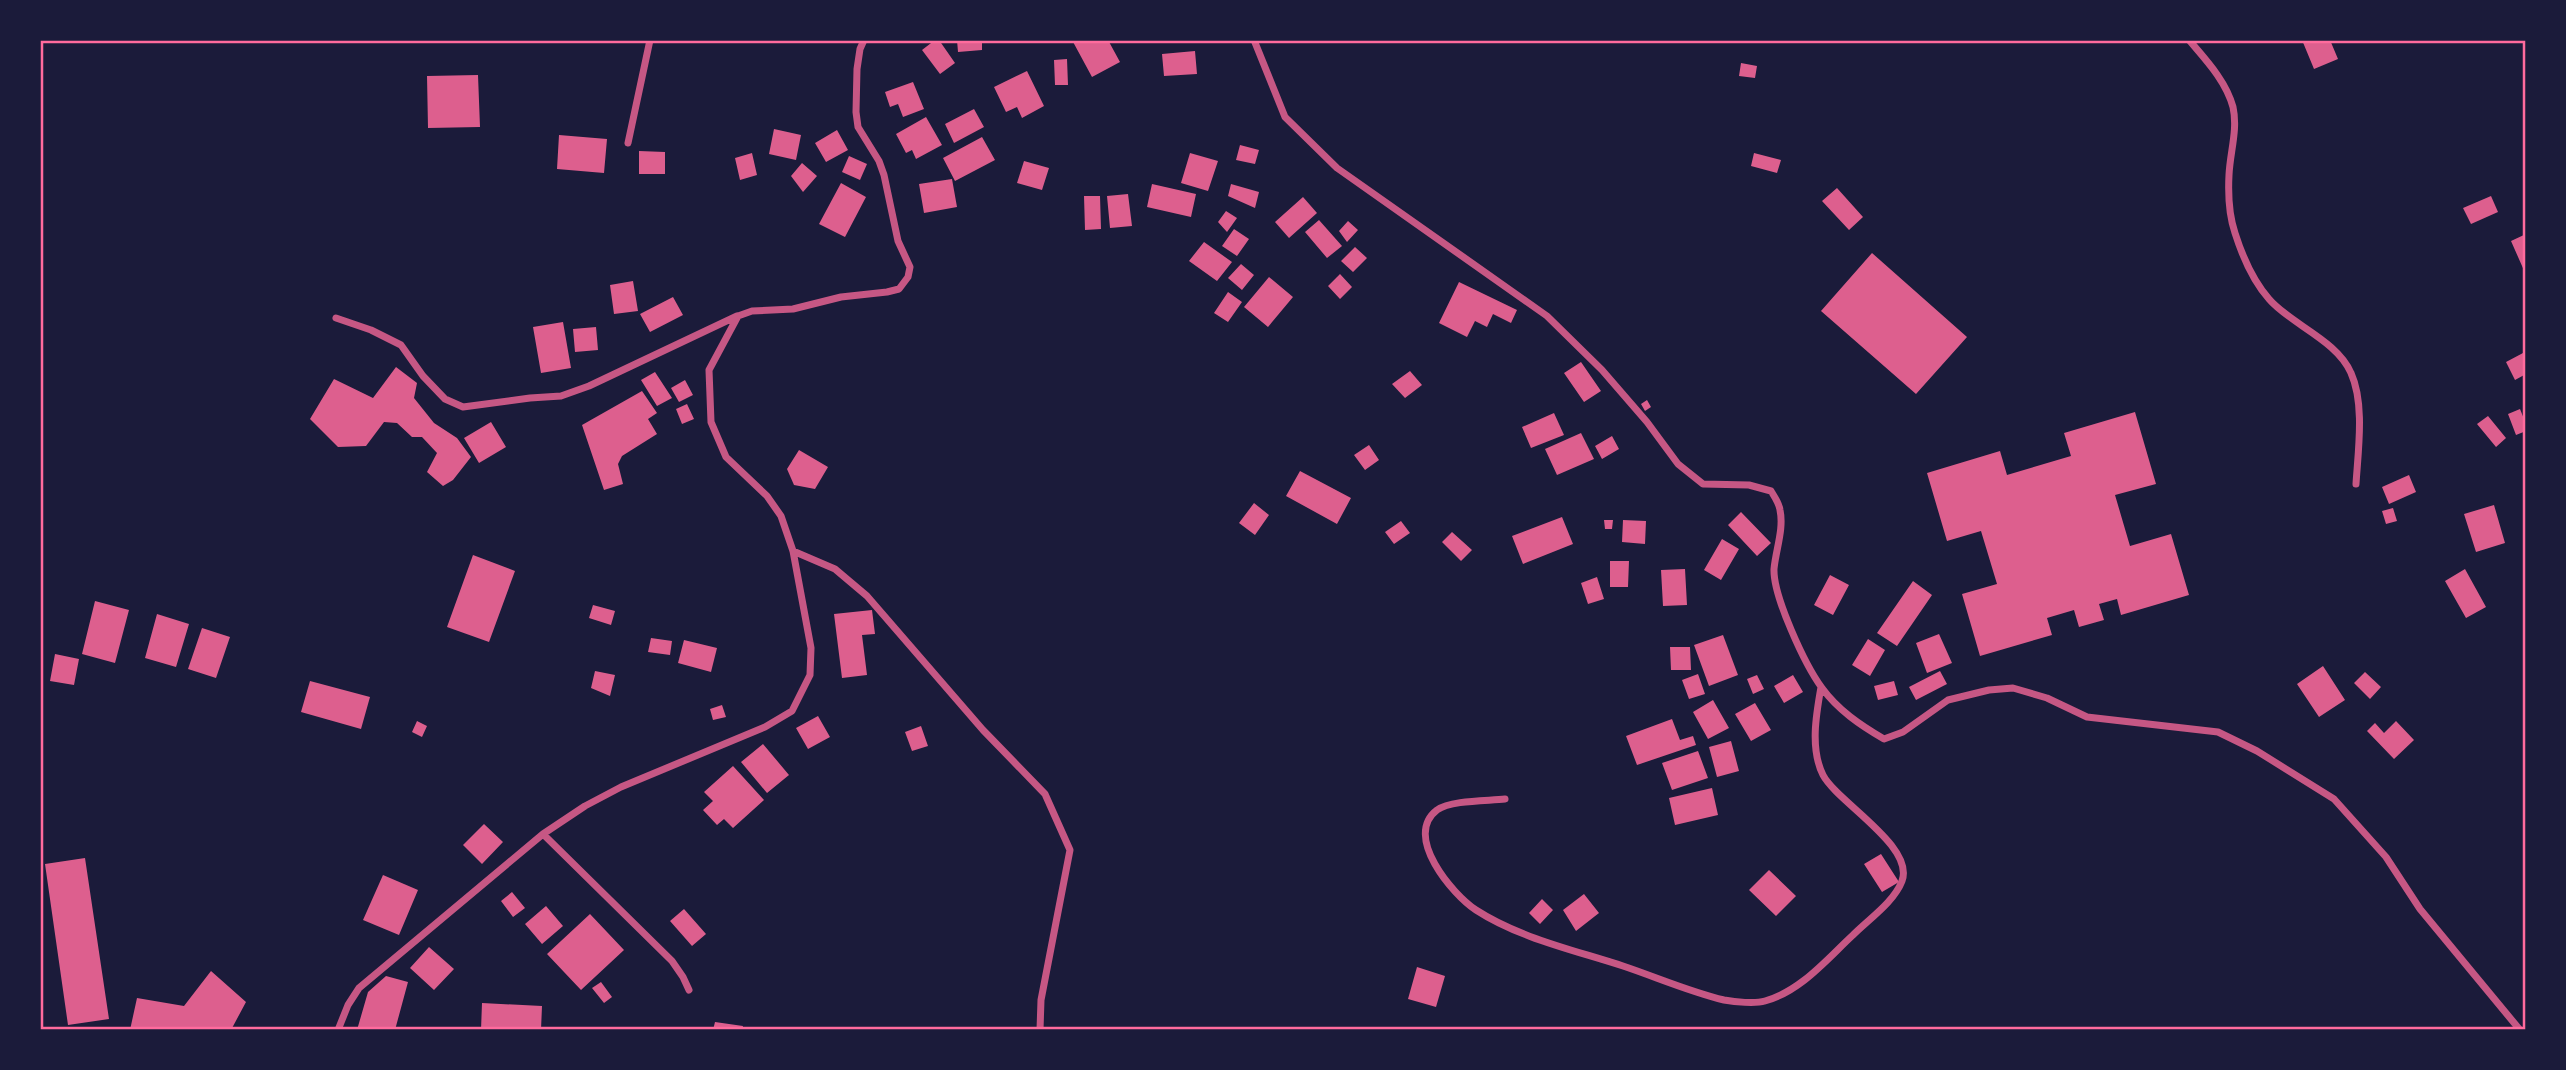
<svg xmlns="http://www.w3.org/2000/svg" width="2566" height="1070" viewBox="0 0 2566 1070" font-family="'DejaVu Sans',sans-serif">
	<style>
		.building { fill: #dd5f8e }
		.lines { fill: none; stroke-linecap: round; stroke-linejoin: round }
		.minor { stroke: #c65784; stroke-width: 7 }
		.neatline { fill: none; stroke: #ff6b9d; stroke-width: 2.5 }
	</style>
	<rect width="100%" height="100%" fill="#1b1b3a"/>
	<!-- building -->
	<path class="building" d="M935,40h4l16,23 -15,11 -18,-24z
		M957,40h25v10l-24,2z
		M1072,40h36l12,22 -28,15z
		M2302,40h28l8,19 -24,10z
		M1195,51l2,23 -33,2 -2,-22z
		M1067,59l1,26h-13l-1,-25z
		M1741,63l16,3 -2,12 -16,-2z
		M1027,71l17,35 -22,12 -5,-11 -11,5 -12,-25z
		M478,75l2,52 -52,1 -1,-52z
		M913,82l11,27 -21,8 -5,-13 -8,3 -5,-15z
		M974,109l10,18 -30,16 -9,-19z
		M926,117l16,28 -26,14 -4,-9 -6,3 -10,-19z
		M774,129l27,6 -5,25 -27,-6z
		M837,130l11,20 -22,12 -11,-19z
		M559,135l48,4 -3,34 -47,-4z
		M982,137l13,23 -40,21 -12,-23z
		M1240,145l19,5 -4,14 -19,-4z
		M639,151l26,1v22h-26z
		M752,153l5,22 -17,5 -5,-22z
		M1190,153l28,8 -10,30 -27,-8z
		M1754,153l27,7 -4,13 -26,-7z
		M849,156l18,8 -7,16 -18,-8z
		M1024,161l25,7 -7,22 -25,-7z
		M802,163l15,13 -14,16 -12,-16z
		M952,179l5,28 -33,6 -5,-29z
		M841,183l25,14 -21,40 -26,-13z
		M1152,184l44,10 -5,23 -44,-10z
		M1231,184l28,8 -4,16 -27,-12z
		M1837,188l26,29 -14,13 -27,-29z
		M1128,194l4,32 -22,2 -3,-32z
		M1084,196h16l1,33 -16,1z
		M2491,196l7,16 -27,12 -8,-16z
		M1303,197l14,16 -28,25 -14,-16z
		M1226,211l11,7 -10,14 -9,-10z
		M1319,220l23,26 -15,12 -22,-26z
		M1348,221l10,9 -11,12 -8,-11z
		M1234,229l15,10 -12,17 -15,-10z
		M2526,234v41l-15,-34z
		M1204,242l28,20 -15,19 -28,-20z
		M1355,247l12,11 -14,14 -12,-11z
		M1872,253l95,84 -51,57 -95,-83z
		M1241,264l13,11 -12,15 -14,-12z
		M1340,274l12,13 -12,12 -12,-13z
		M1269,277l24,20 -25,30 -24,-20z
		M633,281l5,30 -24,3 -4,-29z
		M1459,282l58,28 -6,13 -18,-9 -6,13 -12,-6 -8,16 -28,-14z
		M1228,292l14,10 -14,20 -14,-9z
		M673,297l10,18 -33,17 -10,-18z
		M563,322l8,46 -30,5 -8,-46z
		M596,327l2,23 -23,2 -2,-23z
		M2523,353l3,6v15l-11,6 -9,-18z
		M1581,362l20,29 -17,11 -20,-29z
		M396,367l21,16 -3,15 20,25 23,15 14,19 -18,23 -10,6 -16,-14 10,-19 -15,-16h-10l-15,-14 -13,-1 -18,24 -28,1 -28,-28 24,-40 39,19z
		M1410,371l12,14 -17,13 -13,-14z
		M655,372l17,26 -15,8 -16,-26z
		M685,380l8,15 -14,7 -8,-14z
		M642,391l15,22 -9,6 9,15 -35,22 -4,8 5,20 -19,6 -22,-65z
		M1647,400l4,7 -6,4 -4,-7z
		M687,404l7,15 -12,5 -6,-15z
		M2520,409l6,15v7l-10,4 -8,-21z
		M2135,412l21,72 -41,11 15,51 41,-12 18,61 -68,20 -4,-16 -18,5 5,16 -25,7 -5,-17 -27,8 5,17 -72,21 -18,-62 35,-10 -16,-53 -34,10 -20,-68 73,-22 7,24 64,-19 -7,-23z
		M1554,413l10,22 -33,13 -9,-21z
		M2488,416l18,22 -10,9 -19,-23z
		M491,422l15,25 -27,16 -15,-25z
		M1581,433l13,26 -37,16 -12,-26z
		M1612,436l7,13 -17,10 -7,-13z
		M1369,445l10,15 -14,10 -11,-15z
		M799,450l29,17 -13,22 -21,-4 -7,-16z
		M1300,471l51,27 -14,26 -51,-28z
		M2409,475l7,17 -27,12 -7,-17z
		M1254,503l15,12 -14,20 -16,-12z
		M2494,505l11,38 -29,9 -12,-38z
		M2393,508l4,13 -11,3 -4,-13z
		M1741,512l30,31 -14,13 -29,-31z
		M1562,517l11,27 -50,20 -11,-28z
		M1604,520h9l-1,9h-7z
		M1623,520l23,1 -1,23 -23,-2z
		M1401,521l9,12 -16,11 -9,-12z
		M1452,532l20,18 -11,11 -19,-19z
		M1722,539l17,10 -18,31 -17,-10z
		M473,555l42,16 -26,71 -42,-15z
		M1610,561h19l-1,26h-18z
		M1685,569l2,36 -24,1 -2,-36z
		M2465,569l21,38 -20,11 -21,-37z
		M1830,575l19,10 -16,30 -19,-10z
		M1597,577l7,22 -16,5 -7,-21z
		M1913,581l19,14 -35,51 -20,-13z
		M95,601l34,9 -14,53 -33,-9z
		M593,605l22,6 -4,14 -22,-7z
		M872,610l3,24 -13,1 5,40 -25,3 -8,-64z
		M157,614l32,10 -13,43 -31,-9z
		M202,628l28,9 -14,41 -28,-9z
		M1939,634l13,29 -25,10 -11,-30z
		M1723,635l15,40 -29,11 -15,-41z
		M651,638l21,3 -2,14 -22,-3z
		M1868,639l17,11 -15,26 -18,-11z
		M684,640l33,8 -6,24 -33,-9z
		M1670,647h20l1,23h-20z
		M55,654l24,5 -5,26 -24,-4z
		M2323,666l22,34 -26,17 -22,-33z
		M595,671l20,4 -5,21 -19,-8z
		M1940,671l7,13 -31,16 -7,-13z
		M2365,672l16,15 -11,12 -16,-16z
		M1698,674l7,20 -16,5 -7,-19z
		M1757,675l7,14 -11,5 -6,-15z
		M1793,675l10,17 -19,11 -10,-17z
		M310,681l60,16 -9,32 -60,-17z
		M1894,681l4,14 -20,5 -4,-14z
		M1713,700l16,28 -21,11 -15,-27z
		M1755,703l16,27 -20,11 -16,-27z
		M722,705l4,12 -13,3 -3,-11z
		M818,716l12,21 -22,12 -12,-21z
		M1672,719l8,21 13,-4 3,9 -59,20 -11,-29z
		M417,721l10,5 -5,11 -10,-5z
		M2396,721l18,19 -20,19 -27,-28 8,-8 9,10z
		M921,726l7,20 -16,5 -7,-19z
		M1731,741l8,30 -22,6 -8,-30z
		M763,744l26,31 -22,18 -26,-31z
		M1698,751l10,27 -36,12 -10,-27z
		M733,766l31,34 -31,28 -9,-9 -7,6 -14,-15 10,-9 -9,-9z
		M1712,788l6,27 -43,10 -6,-27z
		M484,824l19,18 -21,22 -19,-19z
		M1881,854l18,28 -17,10 -18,-28z
		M85,858l24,161 -41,6 -23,-161z
		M1769,870l27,26 -20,20 -27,-26z
		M383,875l35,15 -19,45 -36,-15z
		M512,892l13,16 -12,9 -12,-16z
		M1584,894l15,19 -23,18 -13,-21z
		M1542,899l11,11 -13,14 -11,-11z
		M546,906l17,20 -21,18 -17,-20z
		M684,909l22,25 -14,12 -22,-25z
		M590,914l34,36 -43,40 -34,-36z
		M429,947l25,22 -20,21 -24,-22z
		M1417,967l28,9 -9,31 -28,-8z
		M211,971l35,31 -15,28h-101l7,-32 47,8z
		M386,976l22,6 -13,48h-38l11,-38z
		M601,982l11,15 -8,6 -12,-15z
		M482,1003l60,3 -1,24h-60z
		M715,1022l28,4 -1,4h-29z"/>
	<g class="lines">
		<!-- minor -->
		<path class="minor" d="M1254,40l31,77 52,51 210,148 55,54 45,52 31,42 25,20 46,1 22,6c3,5 8,12 9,19 4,19 -4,39 -6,59 -1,27 31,96 48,119 16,22 38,37 62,51l19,-7 45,-32 41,-10 24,-2 34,10 40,19 131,15 39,19 77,48 52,58 34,52 100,121
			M2189,40c17,20 37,41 44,67 5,23 -3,45 -4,68 -1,19 0,40 6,58 7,22 19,49 34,66 21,25 68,41 82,74 14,31 7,78 5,111
			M628,143l22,-103
			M336,318l35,12 30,15 22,31 22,23 18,8 67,-9 31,-2 28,-10 148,-70
			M793,551l42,18 32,27 116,134 62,64 25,56 -29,150 -1,30
			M1505,799c-17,2 -54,1 -68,11 -34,26 15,84 39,100 43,28 98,40 147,56 33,11 67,26 101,34 11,2 31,4 41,1 36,-10 62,-42 88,-66 16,-16 41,-33 49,-54 13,-35 -65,-79 -79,-106 -13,-26 -7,-60 -2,-88
			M543,834l129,127 11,16 6,13
			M338,1030l10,-25 11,-17 184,-154 42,-28 36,-19 144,-60 27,-16 18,-36 1,-27 -18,-97 -12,-35 -14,-20 -41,-39 -15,-35 -2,-52 29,-54 14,-5 41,-2 48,-12 46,-5 12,-3 9,-12 2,-10 -12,-26 -14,-66 -5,-14 -21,-34 -2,-15 1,-43 3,-20 4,-9"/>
	</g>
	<!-- border -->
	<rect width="2566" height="1070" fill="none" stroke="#1b1b3a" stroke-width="84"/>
	<rect x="42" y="42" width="2482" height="986" class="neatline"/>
</svg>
